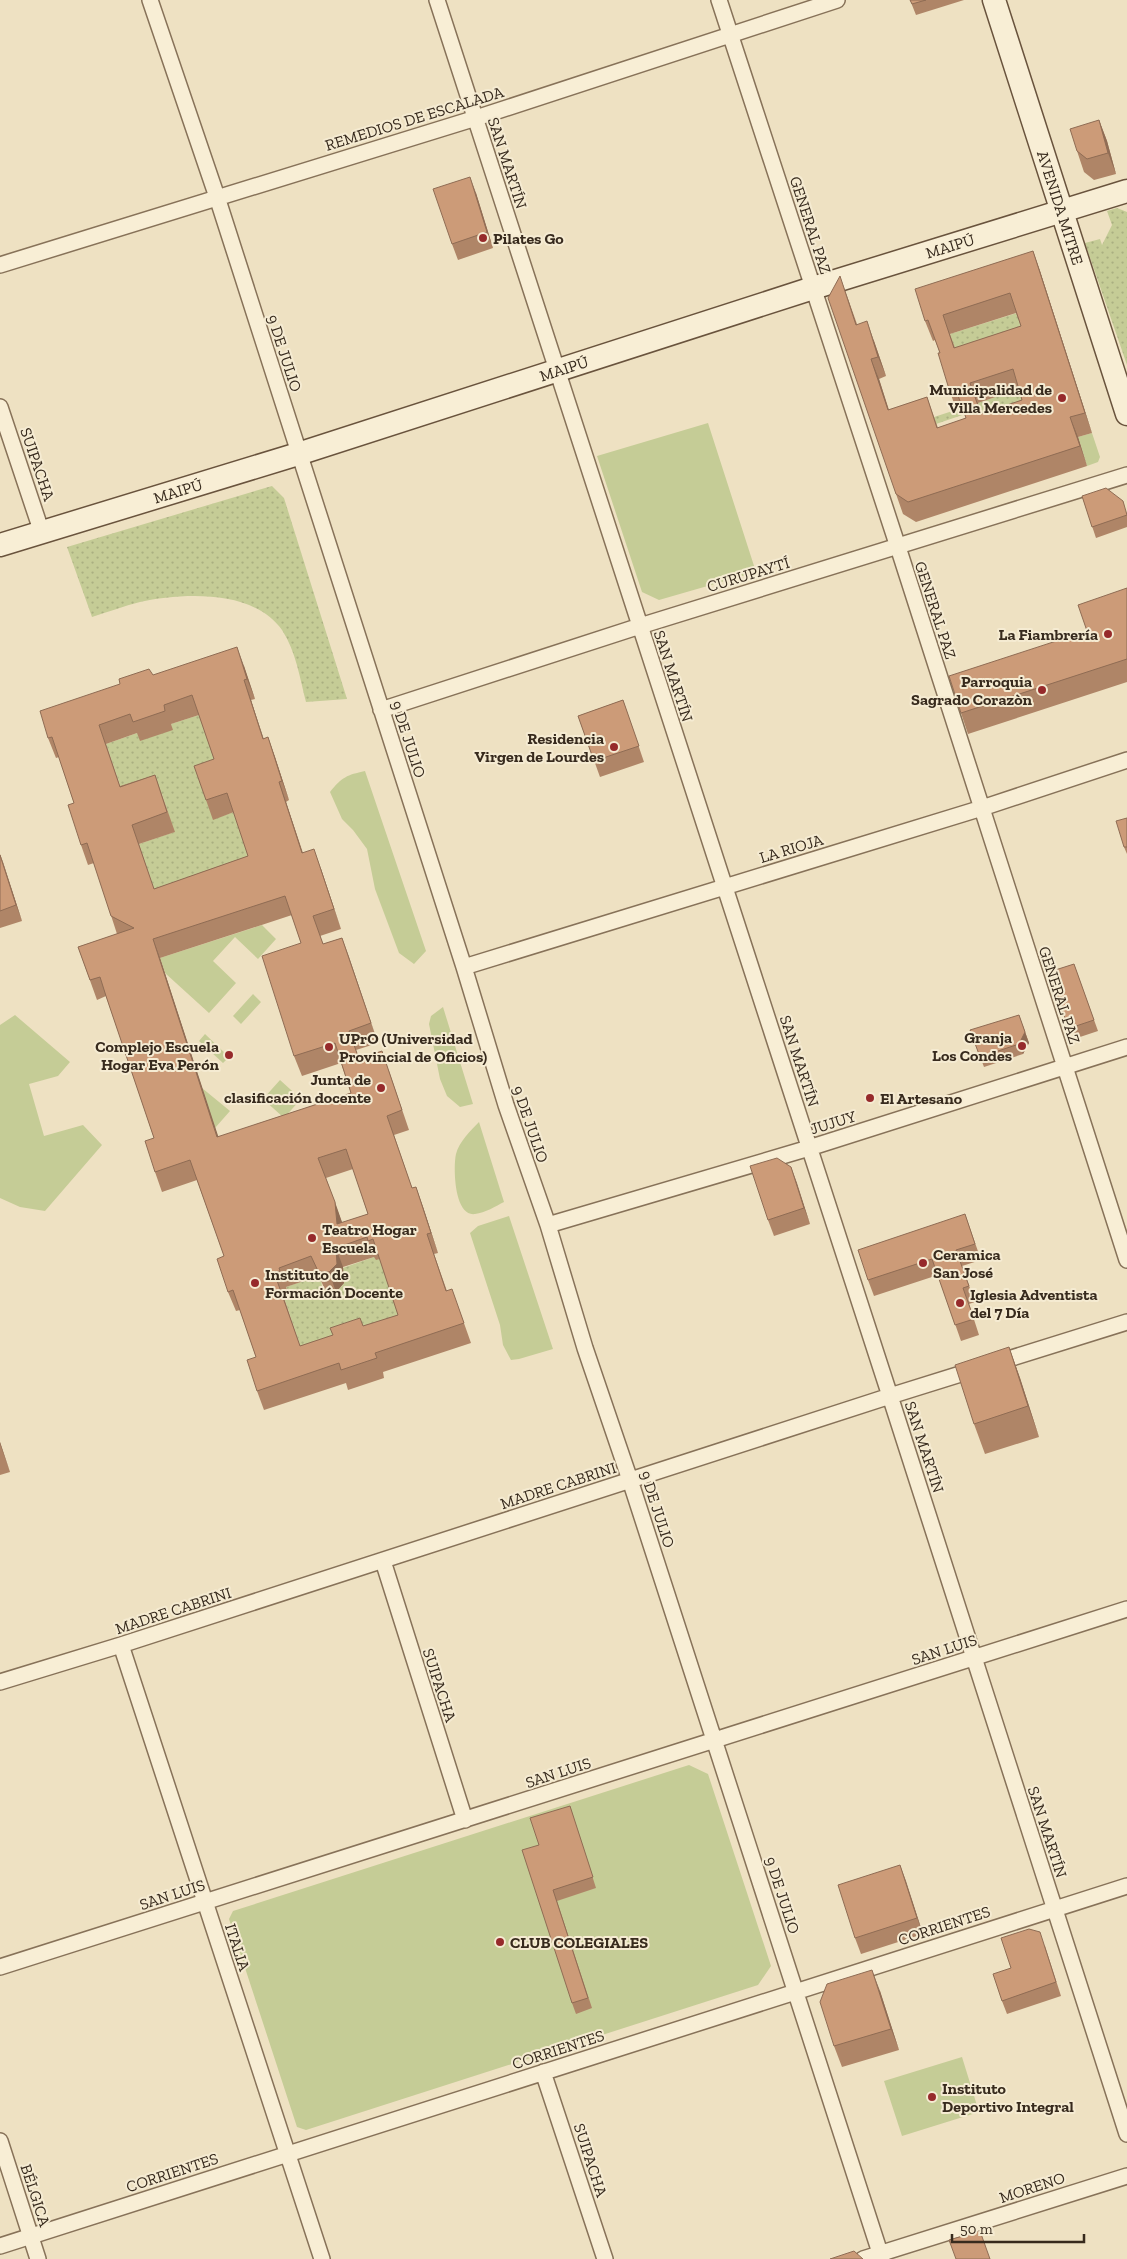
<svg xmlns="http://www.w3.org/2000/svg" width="1127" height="2259" viewBox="0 0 1127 2259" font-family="'Zilla Slab',serif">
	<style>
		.grass { fill: #c5cc96 }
		.park { fill: url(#park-dots) }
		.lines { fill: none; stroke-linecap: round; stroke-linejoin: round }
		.street-casing { stroke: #877259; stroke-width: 18 }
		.secondary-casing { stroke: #69533d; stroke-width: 25 }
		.street { stroke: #f8eed5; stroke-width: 15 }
		.secondary { stroke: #f8eed5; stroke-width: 22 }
		.wall { fill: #af8567; fill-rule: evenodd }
		.shaded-wall { fill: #8f6c54 }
		.building { fill: #cc9b78; stroke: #8f6c54; fill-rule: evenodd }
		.poi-dot { fill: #962a2b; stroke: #f5ebd2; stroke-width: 2 }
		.labels { text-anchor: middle; stroke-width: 4; stroke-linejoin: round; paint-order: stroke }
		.street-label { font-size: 16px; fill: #372a1d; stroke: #f5ebd2 }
		.poi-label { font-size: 16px; font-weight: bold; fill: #372a1d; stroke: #f5ebd2; text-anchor: start }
	</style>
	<defs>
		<pattern id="park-dots" width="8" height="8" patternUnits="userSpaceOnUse" patternTransform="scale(1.25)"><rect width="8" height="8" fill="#c5cc96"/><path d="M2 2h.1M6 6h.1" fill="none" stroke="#aaaf81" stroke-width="1.8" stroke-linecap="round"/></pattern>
	</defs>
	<rect width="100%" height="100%" fill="#eee1c2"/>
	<!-- grass -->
	<path class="grass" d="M708,423l48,149 -97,28 -17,-8 -45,-136z
		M1092,433l8,24 -2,5 -11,4 -9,-29z
		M365,771l61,180 -12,13 -15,-11 -24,-64 -8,-40 -14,-19 -11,-11 -12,-27c12,-15 17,-17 35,-21z
		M262,925l14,14 -18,20 -23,-22 -22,24 23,22 -27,30 -44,-40 -5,-15z
		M253,994l8,8 -20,22 -8,-8z
		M443,1007l30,97 -13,3 -13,-11 -7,-17 -11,-55 2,-8z
		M15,1015l55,47 -12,14 -29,8 15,52 39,-11 19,20 -57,66 -25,-4 -20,-9v-173z
		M205,1034l24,23 -6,6 -24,-22z
		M280,1080l21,19 -17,19 -21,-19z
		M202,1088l28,23 -15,17z
		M479,1122l25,80c-8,4 -19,11 -29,12 -21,3 -22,-47 -19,-60 3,-12 15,-24 23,-32z
		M509,1216l44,133 -34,10 -8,1 -8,-15 -3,-20 -30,-92 8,-7z
		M689,1765l19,9 63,192 -13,19 -452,145 -9,-3 -68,-208 4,-8z
		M962,2057l17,55 -77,24 -18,-55z"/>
	<!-- park -->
	<path class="park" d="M1117,208l10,4v153l-42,-122 15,-4 2,6 10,-20 -5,-14z
		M1017,313l11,33 -67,22 -11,-34z
		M1020,389l4,13 -35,31 -9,-24 -44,15 -2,-7z
		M272,486l12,12 63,201 -41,3c-6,-23 -10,-51 -24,-72 -29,-41 -99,-37 -142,-28 -16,4 -32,10 -48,15l-25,-70z
		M199,715l22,63 -8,41 21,-7 22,64 -95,33 -22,-65 35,-12 -12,-38 -35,12 -21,-62 31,-11 35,-3 -1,-6z
		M374,1257l6,2 25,75 -98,32 -25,-74 5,-2 -1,-3 37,-13 -2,5 1,8c8,8 17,4 22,-4v-6l-7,-7z"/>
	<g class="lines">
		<!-- street casing -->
		<g class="street-casing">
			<path id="street" d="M150,0l67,197 247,770 42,138 42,120 37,123 45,132 252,779
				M437,0l453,1396 237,738
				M719,0l179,547 229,713
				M0,265l476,-147 361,-118
				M0,407l42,126
				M381,710l259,-84 487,-151
				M464,967l518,-159 145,-48
				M548,1225l261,-77 318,-101
				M383,1561l82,259
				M121,1645l201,614
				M0,1682l121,-37 769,-249 237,-74
				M0,1967l1127,-358
				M543,2072l62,187
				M0,2141l38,118
				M0,2246l1127,-360
				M863,2259l264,-83"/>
		</g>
		<!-- secondary casing -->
		<g class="secondary-casing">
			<g id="secondary">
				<path id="s1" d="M994,0l133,414"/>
				<path id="s2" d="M0,545l298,-91 515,-166 314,-97"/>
			</g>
		</g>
		<!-- street -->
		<use href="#street" class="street"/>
		<!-- secondary -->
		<use href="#secondary" class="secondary"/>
	</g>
	<!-- wall -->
	<path class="wall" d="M910,0h54l-48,15z
		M1099,120l8,21 9,33 -22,6 -10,-8 -7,-21z
		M476,193l17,55 -35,12 -6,-16z
		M1033,251l7,20 52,162 -14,4 9,29 -171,56 -13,-8 -7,-20 -49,-198 10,28 17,17 12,35 -7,3 10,31 38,-13 11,31 28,-10 -4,-11 -6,2 -7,-20 -9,-36 -5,-13 -2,1 -8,-20zM1016,313l5,13 -66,22 -5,-14zM1019,389l3,11 -40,14 -4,-11z
		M1082,496l45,17v14l-31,11z
		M1127,588v94l-159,52 -7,-21 126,-82z
		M244,666l11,33 -4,1 12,39 5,-2 7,20 14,43 -3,2 17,51 18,16 20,60 -21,7 3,8 19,-6 36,105 -22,7 3,9 30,12 20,59 -15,5 18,53 4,-1 7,20 15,46 -4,1 13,37 12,18 12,34 -88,29 1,6 -36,12 -2,-7 -82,27 -7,-19 -1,-34 -16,-47 -4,1 -8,-19 -4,-36 -27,-76 -35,12 -7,-20 -1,-34 -48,-142 -9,4 -19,-53 39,-13 -23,-71 -6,2 -7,-20 -7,-42 -15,-46 -3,1 -8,-20zM199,715l15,44 -8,41 7,20 21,-8 14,44 -94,33 -15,-45 36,-12 -20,-57 -35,11 -14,-42 31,-11 3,8 33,-11 -2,-6zM292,915l9,28 -7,113 8,20 39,-13 10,30 -133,44 -58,-179zM353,1169l15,45 -26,9 -16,-45zM374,1257l2,3 4,-1 18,56 -35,11 -63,20 -18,-54 5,-2 -1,-3 33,-11 6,14 11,2 8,-9 -1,-16z
		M623,700l21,62 -44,15 -22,-61z
		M1127,818v36l-3,-7z
		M0,854l22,67 -22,7z
		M1074,964l24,67 -18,6 -12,-8 -3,-11z
		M1023,1026l6,17 -6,11 -39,13 -14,-37z
		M791,1167l19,57 -36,12 -6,-16z
		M965,1214l16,46 -19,6 13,36 -6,2 10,31 -18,6 -23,-66 -64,21 -6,-16z
		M1009,1347l11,31 19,59 -54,17 -11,-30z
		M0,1442l10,30 -10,3z
		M570,1806l26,82 -39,13 35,107 -16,6 -4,-11 -33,-158z
		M900,1865l23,69 -62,20 -6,-16z
		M1045,1946l16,50 -54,18 -5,-13 9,-33z
		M880,1991l19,59 -57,17 -8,-21z"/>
	<!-- shaded-wall -->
	<path class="shaded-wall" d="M1099,120l8,21 9,33 -8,-21z
		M470,177l6,16 17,55 -6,-16z
		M1033,251l7,20 52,162 -7,-20z
		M840,276l7,20 16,49 -7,-20z
		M867,321l7,20 12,35 -8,-19z
		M871,359l8,20 16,51 -7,-20z
		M1070,417l8,20 9,29 -7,-20z
		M237,647l7,19 11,33 -8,-20z
		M244,680l7,20 19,58 -7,-19z
		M268,737l7,20 14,43 -7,-19z
		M279,782l7,20 23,71 -7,-20z
		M314,849l7,20 20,60 -7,-20z
		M0,854l3,8 19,59 -6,-16z
		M342,938l7,19 29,86 -7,-20z
		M153,939l7,19 65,199 -8,-20z
		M1019,1015l10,28 -6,11 -4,-10z
		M791,1167l6,16 13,41 -6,-16z
		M416,1187l7,20 15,46 -7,-20z
		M335,1202l7,20 2,22 -7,-20z
		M336,1248l7,19 1,16 -8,9 -7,-20z
		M1009,1347l11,31 19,59 -11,-31z
		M0,1442l10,30 -10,-28z
		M900,1865l6,16 17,53 -6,-16z
		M872,1970l8,21 19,59 -8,-21z"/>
	<!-- building -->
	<path class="building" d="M910,0h16l-14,4z
		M1099,120l9,33 -21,6 -10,-8 -7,-22z
		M470,177l17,55 -35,12 -19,-55z
		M1033,251l52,162 -15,4 10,29 -172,56 -12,-8 -68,-196 12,-22 16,49 11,-4 11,36 -7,2 17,51 39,-13 10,31 29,-10 -11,-31 -6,2 -11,-36h2l-12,-33 -3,1 -10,-32zM1010,293l11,33 -67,22 -11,-33zM1013,369l9,31 -41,14 -11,-31z
		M1106,488l17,13 4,14 -35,12 -10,-31z
		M1127,588v71l-166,54 -12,-37 138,-45 -9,-26z
		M237,647l10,32 -3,1 19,59 5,-2 14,44 -3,1 23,71 12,-4 20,60 -21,7 10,28 19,-6 29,85 -22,8 10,28 23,-8 20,59 -15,6 25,72 4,-1 15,46 -4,1 19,57 6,-2 12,34 -89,30 2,5 -36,12 -2,-7 -82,28 -10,-31 9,-3 -23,-67 -5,2 -11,-33 7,-3 -34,-96 -35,12 -10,-31 9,-3 -48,-142 -6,-19 -10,3 -12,-33 56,-19 -23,-12 -24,-73 -6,2 -13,-40 6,-2 -22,-66 -4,1 -8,-27 80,-27 -1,-5 30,-10 4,6zM192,695l22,64 -20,7 12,34 21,-7 21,63 -94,33 -22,-64 35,-13 -12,-37 -35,12 -21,-62 31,-11 3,8 32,-11 -1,-6zM285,896l16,47 -39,13 32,100 41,-13 16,50 -134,44 -64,-198zM346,1149l22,65 -31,10 -2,-22 -17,-44zM367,1237l1,4 5,-2 25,76 -35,11 -3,-8 -30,10 3,7 -33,11 -26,-74 6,-1 -1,-3 32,-12 7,15 11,1 8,-8 -1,-16z
		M623,700l16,46 -45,15 -16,-45z
		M1127,818v29h-3l-8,-26z
		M0,855l16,50 -16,6z
		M1074,964l20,56 -18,6 -11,-8 -16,-46z
		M1019,1015l6,17 -6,12 -39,13 -10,-27z
		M777,1158l14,9 13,41 -36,12 -18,-54z
		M965,1214l10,30 -19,6 13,36 -6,2 11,31 -19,6 -23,-66 -64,21 -10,-30z
		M1009,1347l19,59 -54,18 -19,-59z
		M570,1806l23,71 -40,13 35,108 -16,5 -50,-153 17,-5 -9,-27z
		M900,1865l17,53 -62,20 -17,-53z
		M1029,1929l11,3 16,50 -54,19 -9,-27 18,-6 -10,-30z
		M872,1970l19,59 -57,17 -14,-44 7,-18z
		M980,2231l10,28h-34l-7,-19z
		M854,2251l9,8h-33z"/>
	<!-- markers -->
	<g class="poi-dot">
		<circle cx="483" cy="238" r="5"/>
		<circle cx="1062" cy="398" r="5"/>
		<circle cx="1108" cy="634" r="5"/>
		<circle cx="1042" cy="690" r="5"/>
		<circle cx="614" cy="747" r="5"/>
		<circle cx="1022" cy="1046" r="5"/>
		<circle cx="329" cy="1047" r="5"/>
		<circle cx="229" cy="1055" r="5"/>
		<circle cx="381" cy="1088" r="5"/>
		<circle cx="870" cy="1098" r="5"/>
		<circle cx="312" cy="1238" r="5"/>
		<circle cx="923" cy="1263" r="5"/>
		<circle cx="255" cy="1283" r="5"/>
		<circle cx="960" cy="1303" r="5"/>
		<circle cx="500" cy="1942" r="5"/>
		<circle cx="932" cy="2097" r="5"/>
	</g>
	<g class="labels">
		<!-- street labels -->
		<g class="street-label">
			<text transform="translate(414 118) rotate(-17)" y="6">REMEDIOS DE ESCALADA</text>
			<text transform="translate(508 163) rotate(72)" y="6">SAN MARTÍN</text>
			<text dy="6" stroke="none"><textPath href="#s1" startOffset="218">AVENIDA MITRE</textPath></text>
			<text transform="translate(811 225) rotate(72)" y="6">GENERAL PAZ</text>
			<text dy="6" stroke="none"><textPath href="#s2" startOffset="996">MAIPÚ</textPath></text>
			<text transform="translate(285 353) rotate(72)" y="6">9 DE JULIO</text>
			<text dy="6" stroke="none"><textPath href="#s2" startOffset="591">MAIPÚ</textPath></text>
			<text transform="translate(38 464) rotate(71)" y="6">SUIPACHA</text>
			<text dy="6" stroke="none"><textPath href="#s2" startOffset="186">MAIPÚ</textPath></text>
			<text transform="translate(748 574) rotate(-17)" y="6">CURUPAYTÍ</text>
			<text transform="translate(936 610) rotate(72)" y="6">GENERAL PAZ</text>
			<text transform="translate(674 676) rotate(72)" y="6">SAN MARTÍN</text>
			<text transform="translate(409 739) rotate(72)" y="6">9 DE JULIO</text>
			<text transform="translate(791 848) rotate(-17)" y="6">LA RIOJA</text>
			<text transform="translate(1060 995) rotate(72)" y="6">GENERAL PAZ</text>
			<text transform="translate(800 1061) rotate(72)" y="6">SAN MARTÍN</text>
			<text transform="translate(833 1122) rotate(-17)" y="6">JUJUY</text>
			<text transform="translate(531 1124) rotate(71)" y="6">9 DE JULIO</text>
			<text transform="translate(925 1447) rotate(72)" y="6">SAN MARTÍN</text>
			<text transform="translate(558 1485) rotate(-18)" y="6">MADRE CABRINI</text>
			<text transform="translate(658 1509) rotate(72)" y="6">9 DE JULIO</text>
			<text transform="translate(173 1610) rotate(-18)" y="6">MADRE CABRINI</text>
			<text transform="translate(944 1649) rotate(-18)" y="6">SAN LUIS</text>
			<text transform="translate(440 1685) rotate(72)" y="6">SUIPACHA</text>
			<text transform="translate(558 1772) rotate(-18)" y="6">SAN LUIS</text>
			<text transform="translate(1048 1832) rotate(72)" y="6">SAN MARTÍN</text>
			<text transform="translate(172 1894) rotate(-18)" y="6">SAN LUIS</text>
			<text transform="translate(783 1895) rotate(72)" y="6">9 DE JULIO</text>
			<text transform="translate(944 1925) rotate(-18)" y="6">CORRIENTES</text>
			<text transform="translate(238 1947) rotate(72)" y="6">ITALIA</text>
			<text transform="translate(558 2049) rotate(-18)" y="6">CORRIENTES</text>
			<text transform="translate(591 2160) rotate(72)" y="6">SUIPACHA</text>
			<text transform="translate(172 2172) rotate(-18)" y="6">CORRIENTES</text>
			<text transform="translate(1032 2187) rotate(-18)" y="6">MORENO</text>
			<text transform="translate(36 2195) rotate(72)" y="6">BÉLGICA</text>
		</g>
		<!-- poi labels -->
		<g class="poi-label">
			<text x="493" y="244">Pilates Go</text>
			<text x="1052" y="395" text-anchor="end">Municipalidad de<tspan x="1052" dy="18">Villa Mercedes</tspan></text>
			<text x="1098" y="640" text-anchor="end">La Fiambrería</text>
			<text x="1032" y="687" text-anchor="end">Parroquia<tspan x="1032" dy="18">Sagrado Corazòn</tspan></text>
			<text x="604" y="744" text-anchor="end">Residencia<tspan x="604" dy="18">Virgen de Lourdes</tspan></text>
			<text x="1012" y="1043" text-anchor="end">Granja<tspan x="1012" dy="18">Los Condes</tspan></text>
			<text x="339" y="1044">UPrO (Universidad<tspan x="339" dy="18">Provincial de Oficios)</tspan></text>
			<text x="219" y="1052" text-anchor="end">Complejo Escuela<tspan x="219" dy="18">Hogar Eva Perón</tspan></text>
			<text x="371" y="1085" text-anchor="end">Junta de<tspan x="371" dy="18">clasificación docente</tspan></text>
			<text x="880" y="1104">El Artesano</text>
			<text x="322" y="1235">Teatro Hogar<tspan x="322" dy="18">Escuela</tspan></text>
			<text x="933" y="1260">Ceramica<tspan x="933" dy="18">San José</tspan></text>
			<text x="265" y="1280">Instituto de<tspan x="265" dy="18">Formación Docente</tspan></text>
			<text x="970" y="1300">Iglesia Adventista<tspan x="970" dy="18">del 7 Día</tspan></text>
			<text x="510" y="1948">CLUB COLEGIALES</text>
			<text x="942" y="2094">Instituto<tspan x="942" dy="18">Deportivo Integral</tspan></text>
		</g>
	</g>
	<!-- scale -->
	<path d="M952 2234v8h132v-8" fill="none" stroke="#372a1d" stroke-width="2.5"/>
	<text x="960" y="2234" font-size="15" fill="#372a1d" stroke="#f5ebd2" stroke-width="4" paint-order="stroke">50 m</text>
</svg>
